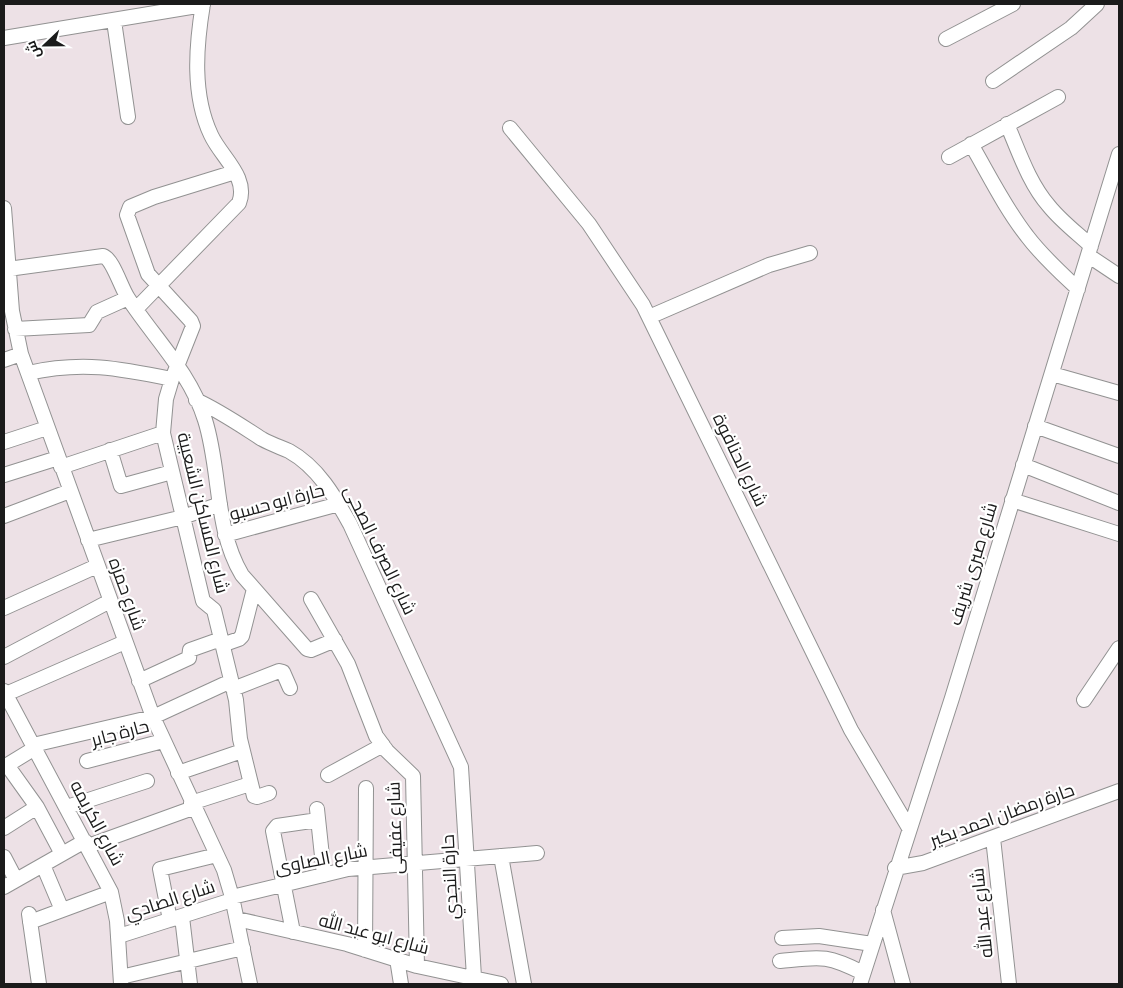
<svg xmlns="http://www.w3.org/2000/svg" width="1123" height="988" viewBox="0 0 1123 988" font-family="'Alegreya Sans',Cairo,sans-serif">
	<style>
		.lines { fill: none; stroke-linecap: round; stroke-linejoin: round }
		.minor-casing { stroke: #929292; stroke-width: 16 }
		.minor { stroke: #fff; stroke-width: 14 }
		.labels { text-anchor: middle; stroke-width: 4.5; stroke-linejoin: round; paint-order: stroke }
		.street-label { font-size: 18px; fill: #1b1b1b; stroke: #fff }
	</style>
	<rect width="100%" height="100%" fill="#ede1e6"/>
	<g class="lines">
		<!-- minor casing -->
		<g class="minor-casing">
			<path id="minor" d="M114,21l14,96
				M4,38l199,-33
				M946,39l67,-35
				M993,81l78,-53 26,-24
				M1007,124c12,28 22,59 42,82 12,15 28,27 42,40
				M510,128l79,96 54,81 208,425 58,98
				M971,144c18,31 34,64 56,92 15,20 33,36 51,53
				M949,157l109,-60
				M235,172l-81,25 -24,10 -3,8 21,59 43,47 2,5 -21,53 -6,20 -3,34 40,168 11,9 22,90 4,39 14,57 3,1 12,-4
				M4,208l8,103 9,43 132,363 71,153 8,27 18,87
				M1089,256l30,20
				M8,269l95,-13c10,3 18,32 25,42 26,40 62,74 77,122 16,50 9,108 37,155l65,74 4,1 24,-10
				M136,309l103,-106c10,-26 -18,-46 -28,-68 -19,-40 -15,-89 -8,-131
				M649,317l120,-52 41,-12
				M15,329l74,-4 8,-13 31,-14
				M4,360l17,-6
				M28,373c54,-12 90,-5 144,6
				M1052,374l67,19
				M196,400c24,11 44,25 66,39 9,5 18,8 27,12 29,16 46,46 61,73l111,243 13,210
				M1035,426l84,30
				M4,442l43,-14
				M110,450l11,36 51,-14
				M1023,465l96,38
				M61,467l102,-34
				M4,475l54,-17
				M1012,500l107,34
				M4,516l66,-25
				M225,535l114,-31
				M88,540l95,-23 37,-13
				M311,599l37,65 28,72 11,15 26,25 4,190
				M4,608l93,-42
				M222,645l17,-6 3,-3 12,-47
				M4,657l106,-56
				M139,681l50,-23 1,-8 31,-11
				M233,689l46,-18 4,1 7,16
				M4,691l107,201 6,29 4,63
				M6,694l119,-52
				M1084,700l35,-52
				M33,745l120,-28 78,-36
				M87,761l76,-20
				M7,765l30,42 25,47
				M4,767l31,-19
				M178,773l64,-22
				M328,775l55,-30
				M191,803l59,-19
				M67,807l80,-26
				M317,809l7,66
				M4,828l33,-21
				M993,838l16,146
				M88,846l105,-38
				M501,856l23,128
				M4,857l12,23
				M43,865l19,45
				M895,868l28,-5 196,-72
				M4,887l81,-46
				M232,897l116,-28 189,-16
				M883,910l20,74
				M29,914l10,70
				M182,917l8,67
				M237,919l110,25 70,22 84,18
				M170,920l-10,-51 57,-14
				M30,922l81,-30
				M293,932l-20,-101 4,-5 41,-6
				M119,936l113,-36
				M782,938l37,-2 53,8
				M365,950l1,-162
				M397,959l4,25
				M780,961c40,-4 46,-7 83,12
				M121,977l122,-29
				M860,984l92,-286 167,-544"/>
		</g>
		<!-- minor -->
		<use href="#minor" class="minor"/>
	</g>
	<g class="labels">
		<!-- street labels -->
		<g class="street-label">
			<text transform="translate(740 460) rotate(64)" y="6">شارع الحنافوة</text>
			<text transform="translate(277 502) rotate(-15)" y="6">حارة ابو حسبو</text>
			<text transform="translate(203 513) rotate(76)" y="6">شارع المساكن الشعبية</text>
			<text transform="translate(380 550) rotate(64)" y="6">شارع الصرف الصحى</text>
			<text transform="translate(973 564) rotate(-73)" y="6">شارع صبرى شريف</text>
			<text transform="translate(127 594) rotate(70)" y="6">شارع حمزه</text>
			<text transform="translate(120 733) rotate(-15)" y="6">حارة جابر</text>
			<text transform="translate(1002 815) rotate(-20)" y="6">حارة رمضان احمد بكير</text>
			<text transform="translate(97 823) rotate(62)" y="6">شارع الكريمه</text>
			<text transform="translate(395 828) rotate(-92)" y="6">شارع عفيفى</text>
			<text transform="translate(321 859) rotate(-11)" y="6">شارع الصاوى</text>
			<text transform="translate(450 877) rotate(-93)" y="6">حارة النجدي</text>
			<text transform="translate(170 900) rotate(-18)" y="6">شارع الصادي</text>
			<text transform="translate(982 913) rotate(-96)" y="6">شارع عبد الله</text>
			<text transform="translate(374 934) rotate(15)" y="6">شارع ابو عبد الله</text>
		</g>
	</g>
	<!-- border -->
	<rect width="1123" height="988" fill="none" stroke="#1b1b1b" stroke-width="10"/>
	<!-- north arrow -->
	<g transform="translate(45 45) rotate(248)" stroke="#ffffff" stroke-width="4" paint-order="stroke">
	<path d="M0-4L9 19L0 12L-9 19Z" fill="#1b1b1b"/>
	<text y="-8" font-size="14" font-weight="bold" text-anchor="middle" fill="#1b1b1b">ش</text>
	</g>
</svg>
